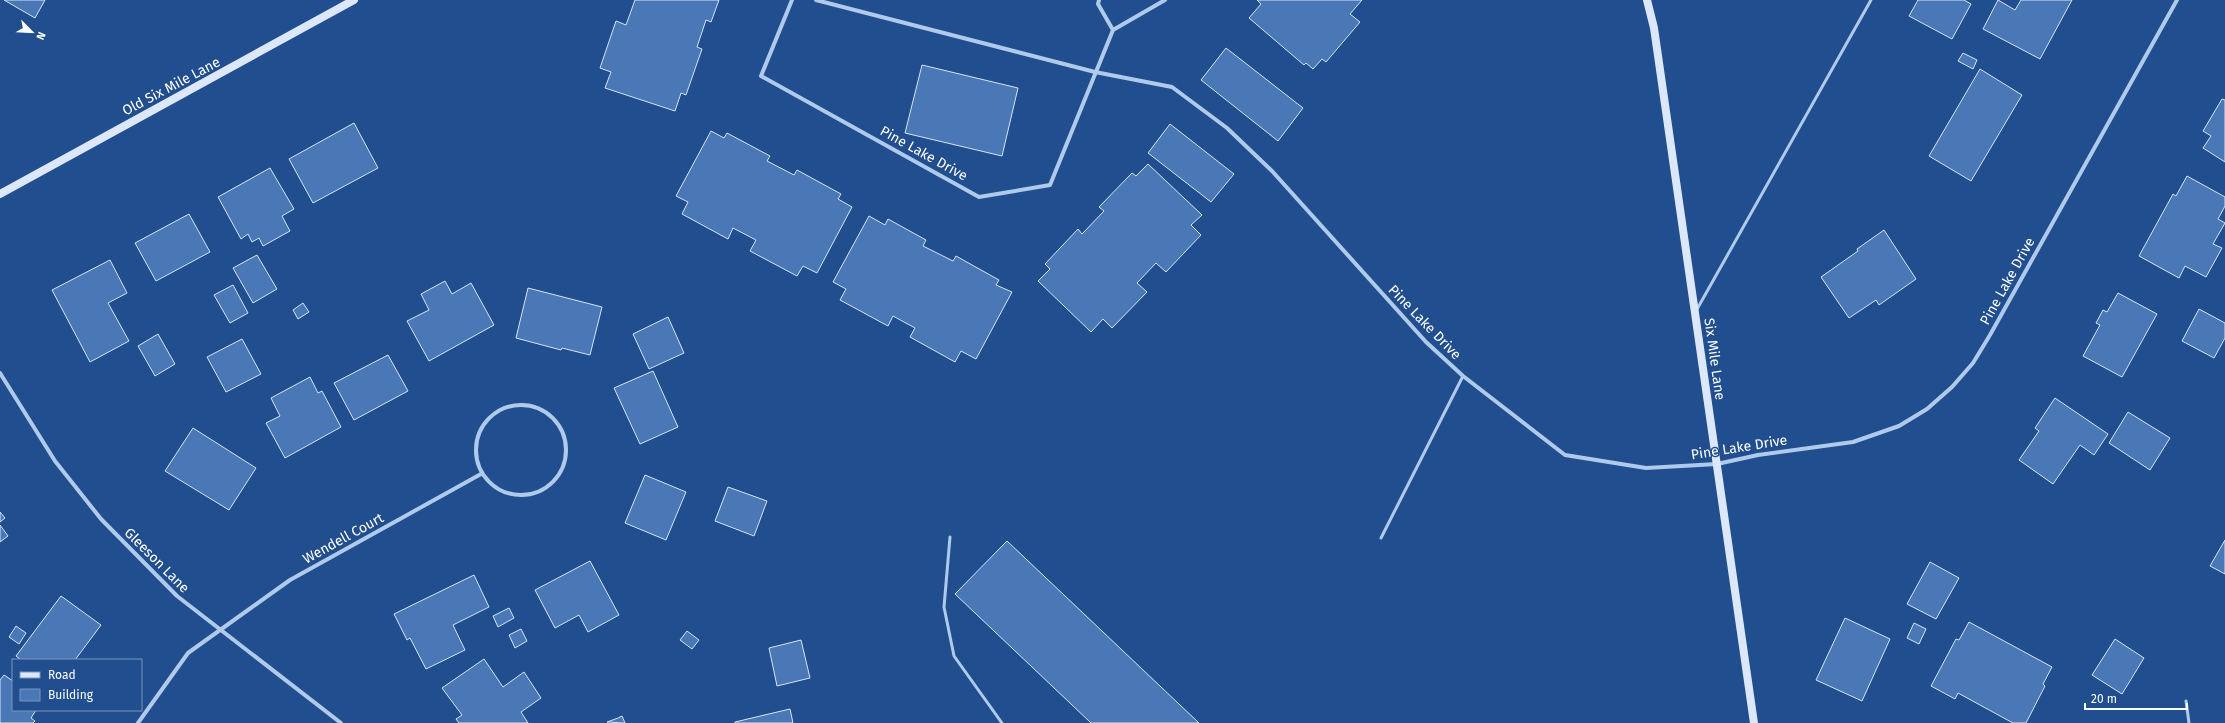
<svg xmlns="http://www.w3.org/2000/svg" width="2225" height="723" viewBox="0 0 2225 723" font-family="'Fira Sans',sans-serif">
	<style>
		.building { fill: #4a77b5; stroke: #d6e5f9 }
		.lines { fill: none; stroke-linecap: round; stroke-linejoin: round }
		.lane { stroke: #b0caec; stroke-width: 3 }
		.street { stroke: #b0caec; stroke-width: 4 }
		.secondary { stroke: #dce8f9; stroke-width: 8 }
		.labels { text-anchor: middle; stroke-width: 3; stroke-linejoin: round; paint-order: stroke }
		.street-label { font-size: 14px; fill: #fff; stroke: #214e8e }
	</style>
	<rect width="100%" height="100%" fill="#214e8e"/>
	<!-- building -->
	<path class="building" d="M4,0h41l-10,18z
		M635,0h84l-8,22 -5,-2 -9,27 5,2 -16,46 -5,-2 -6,18 -70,-23 6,-16 -11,-4 16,-47 10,4z
		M1257,0h105l-12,14 10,8 -34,40 -4,-3 -9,10 -7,-6 -2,2 -55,-47 12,-14z
		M1918,0h46l7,4 -19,35 -43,-23z
		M1998,0l17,10 6,-10h51l-32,59 -57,-30z
		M1226,48l77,60 -25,33 -77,-61z
		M1963,53l14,7 -4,9 -15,-8z
		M922,65l96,23 -16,68 -97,-23z
		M1980,69l42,26 -51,86 -42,-25z
		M2222,99l3,1v62l-22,-14 8,-12 -8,-5z
		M354,123l24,45 -65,35 -24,-44z
		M1170,124l64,50 -23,28 -63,-49z
		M711,131l13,7 3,-5 43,23 -3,5 27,14 3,-5 44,24 -3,5 14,8 -35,66 -14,-7 -6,10 -47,-25 6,-11 -23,-12 -5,11 -46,-25 6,-12 -12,-6z
		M1148,164l54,51 -11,10 10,10 -35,37 -10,-9 -19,20 10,9 -35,36 -9,-9 -12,13 -53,-51 12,-12 -5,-5 33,-35 4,5 22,-23 -5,-4 33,-34 4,3z
		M270,168l24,41 -12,7 8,15 -27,15 -4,-8 -7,4 -4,-8 -7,5 -23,-42z
		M2187,176l38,21v9l-7,13 7,4 -12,21 9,4 -16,29 -21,-11 -6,12 -40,-22 34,-62 3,2z
		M189,214l21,38 -54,29 -21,-38z
		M869,216l16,9 3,-6 38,21 -3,6 30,15 3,-5 43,24 -3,5 16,7 -36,67 -15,-8 -6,11 -45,-25 5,-9 -22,-12 -5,10 -48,-26 6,-11 -13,-7z
		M1884,230l32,49 -37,26 -3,-5 -27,18 -28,-41 37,-26 -1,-2z
		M257,255l20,34 -24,14 -20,-35z
		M110,260l17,33 -19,10 21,38 -39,21 -38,-72z
		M445,281l7,13 19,-11 23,42 -65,36 -22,-40 22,-11 -8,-16z
		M233,285l15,28 -18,10 -16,-28z
		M528,288l74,19 -12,48 -28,-7 -1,2 -45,-12z
		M2118,293l39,21 -35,63 -39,-21 17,-31 -4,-2 7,-13 4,2z
		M303,303l6,9 -11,7 -5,-9z
		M2199,309l26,14v15l-11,20 -32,-17z
		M668,317l16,36 -35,16 -16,-35z
		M158,334l17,30 -20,12 -17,-30z
		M242,339l19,35 -35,18 -19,-35z
		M388,355l20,36 -54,29 -20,-37z
		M653,371l25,56 -38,17 -26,-56z
		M310,377l8,16 4,-2 19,36 -56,31 -19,-35 14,-7 -9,-18z
		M2055,398l53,36 -14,21 -14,-10 -27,39 -34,-24 20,-29 -4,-3z
		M2128,412l42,26 -20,32 -41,-27z
		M193,428l63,40 -27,42 -64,-39z
		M645,475l41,17 -20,48 -41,-17z
		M728,487l39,14 -13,35 -39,-15z
		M0,512l5,6 -5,4z
		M0,525l8,11 -8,6z
		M2225,540v34l-15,-8z
		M1007,541l192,182h-108l-136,-129z
		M590,561l29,54 -31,17 -9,-17 -24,13 -20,-38z
		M1930,562l29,16 -23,41 -29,-15z
		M474,575l15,32 -36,18 12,25 -39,19 -16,-31 -3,2 -13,-26z
		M61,596l40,29 -26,35h-54l-5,-4z
		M509,608l5,10 -16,9 -5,-11z
		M1845,618l45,21 -28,62 -46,-21z
		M1969,622l83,45 -9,17 2,2 -19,37h-13l-55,-30 -3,6 -24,-13 25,-47 3,1z
		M1914,623l12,6 -7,15 -12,-6z
		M16,626l10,7 -7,11 -10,-7z
		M521,629l6,12 -12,7 -6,-13z
		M687,631l12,9 -7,9 -12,-9z
		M2115,639l29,19 -22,36 -30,-19z
		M801,640l9,38 -33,8 -8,-38z
		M484,659l19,28 21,-15 17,26 -20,14 7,11h-69l-3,-4 6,-4 -20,-27z
		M4,675l9,6v29h23l-5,8 4,3 -2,2h-33v-43z
		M790,709l3,14h-58v-1z
		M622,716l3,7 -18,-1 11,-4z"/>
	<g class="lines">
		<!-- lane -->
		<path class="lane" d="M1696,311l175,-311
			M950,537l-6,70 10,49 48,67
			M1381,538l82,-162
			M2186,701l3,22"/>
		<!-- street -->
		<path class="street" d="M792,0l-31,76 218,121 71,-12 63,-155 52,-30
			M816,0l279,72 77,15 55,41 45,43 154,171 37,34 102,79 81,13 71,-4 41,-9 95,-13 46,-16 28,-17 25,-22 21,-24 17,-28 187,-335
			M1099,0l-1,4 15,26
			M0,373l55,88 46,58 76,77 164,127
			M476 450a45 45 0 1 1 90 0a45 45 0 1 1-90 0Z
			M138,723l50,-70 102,-73 191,-106"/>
		<!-- secondary -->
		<path class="secondary" d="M1647,0l7,28 100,695
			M0,194l354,-194"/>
	</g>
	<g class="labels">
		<!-- street labels -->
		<g class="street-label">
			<text transform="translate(171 86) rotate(-28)" y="5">Old Six Mile Lane</text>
			<text transform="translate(924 153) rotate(29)" y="5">Pine Lake Drive</text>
			<text transform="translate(2007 281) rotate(-61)" y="5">Pine Lake Drive</text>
			<text transform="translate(1425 322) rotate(46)" y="5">Pine Lake Drive</text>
			<text transform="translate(1715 359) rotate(82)" y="5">Six Mile Lane</text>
			<text transform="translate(1739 447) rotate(-9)" y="5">Pine Lake Drive</text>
			<text transform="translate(343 538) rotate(-29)" y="5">Wendell Court</text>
			<text transform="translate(157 560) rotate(45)" y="5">Gleeson Lane</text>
		</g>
	</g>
	<!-- legend -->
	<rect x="12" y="659" width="130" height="52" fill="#214e8e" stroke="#7a95bb"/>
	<rect x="20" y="672" width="20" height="6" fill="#dce8f9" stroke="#7a95bb"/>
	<text x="48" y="679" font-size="12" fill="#ffffff">Road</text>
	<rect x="20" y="689" width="20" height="12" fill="#4a77b5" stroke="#7a95bb"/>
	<text x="48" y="699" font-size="12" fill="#ffffff">Building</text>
	<!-- north arrow -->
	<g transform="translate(32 32) rotate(114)" stroke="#214e8e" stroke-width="3" paint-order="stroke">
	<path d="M0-3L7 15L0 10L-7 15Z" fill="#ffffff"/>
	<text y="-6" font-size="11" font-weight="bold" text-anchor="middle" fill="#ffffff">N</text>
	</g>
	<!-- scale -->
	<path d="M2085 703v6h102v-6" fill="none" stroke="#ffffff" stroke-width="2"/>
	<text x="2091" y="703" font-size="12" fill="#ffffff" stroke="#214e8e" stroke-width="3" paint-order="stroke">20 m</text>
</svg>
